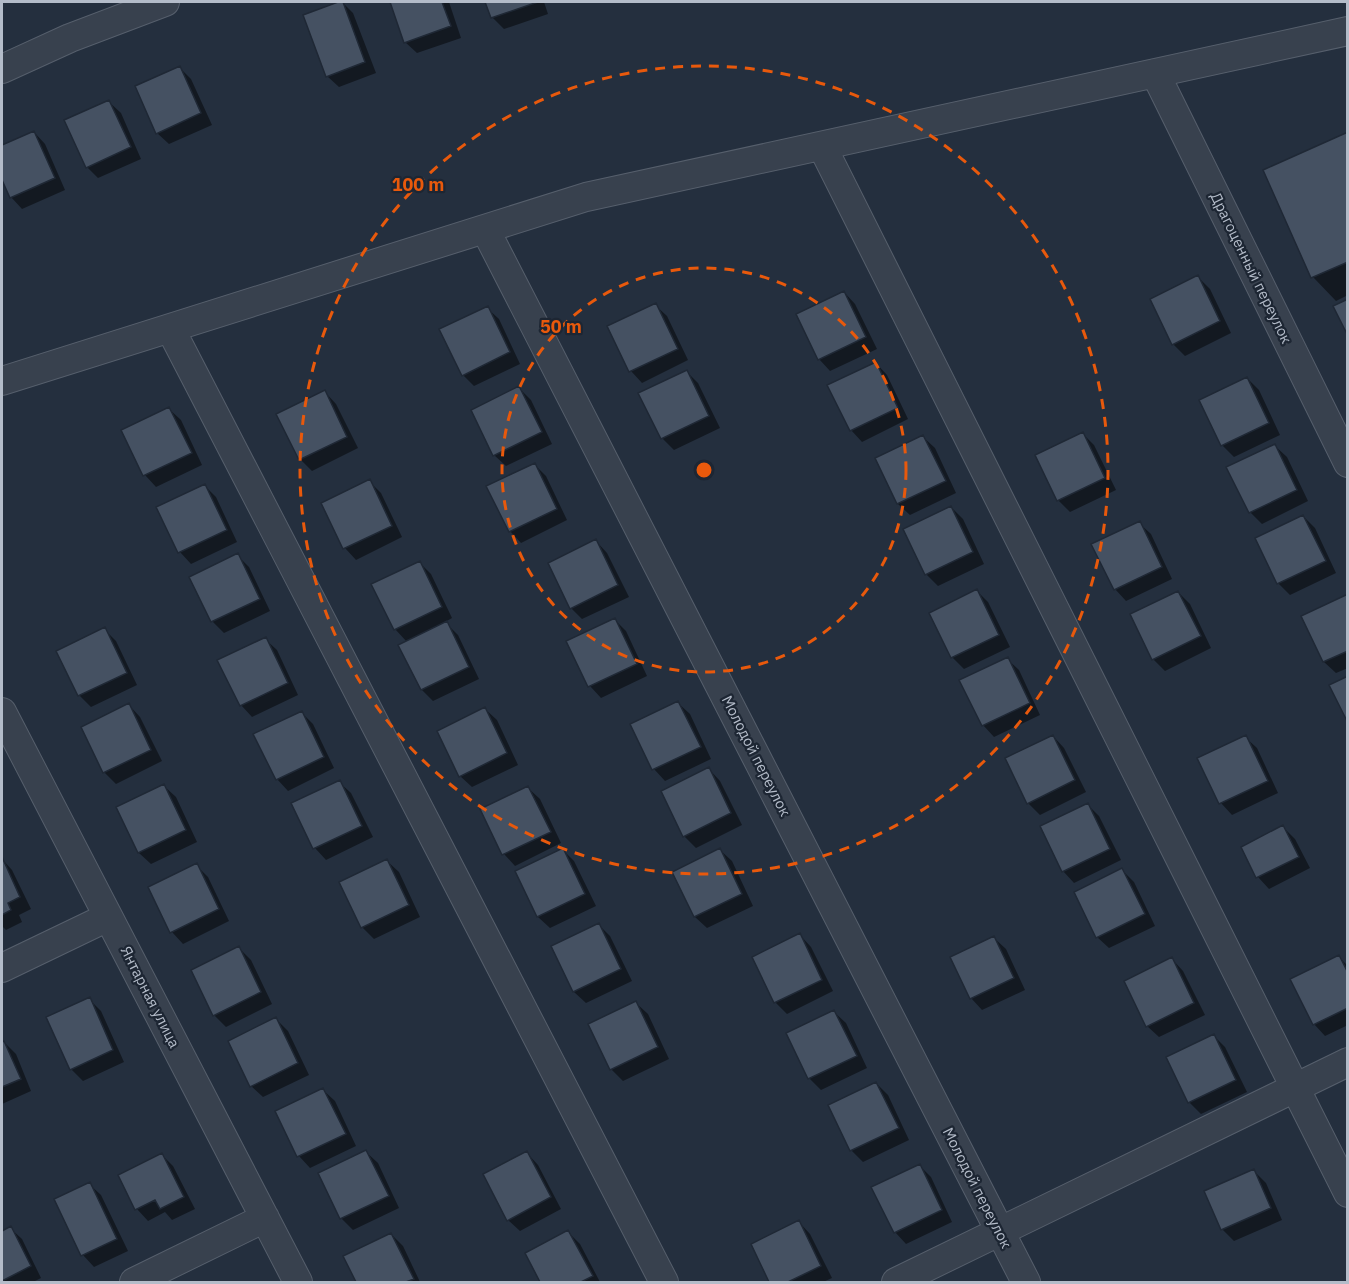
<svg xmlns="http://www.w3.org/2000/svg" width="1349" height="1284" viewBox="0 0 1349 1284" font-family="'IBM Plex Sans',sans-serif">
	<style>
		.shadow { fill: #0007 }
		.building { fill: #455162; stroke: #1f2835; stroke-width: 1.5 }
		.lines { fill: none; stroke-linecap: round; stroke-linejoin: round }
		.minor-casing { stroke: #565f6c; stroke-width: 30 }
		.minor { stroke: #38414e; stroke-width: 28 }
		.ring { fill: none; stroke: #e8590c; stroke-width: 3; stroke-dasharray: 10 8 }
		.labels { text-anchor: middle; stroke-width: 4.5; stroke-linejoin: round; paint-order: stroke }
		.street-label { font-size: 15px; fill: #b4bcc9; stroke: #1d2633 }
		.centre { fill: #e8590c; stroke: #1d2633; stroke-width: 3 }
		.ring-label { font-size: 18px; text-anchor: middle; font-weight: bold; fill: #e8590c; stroke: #1d2633; stroke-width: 4.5; stroke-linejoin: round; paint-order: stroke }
	</style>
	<rect width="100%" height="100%" fill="#242f3e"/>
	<!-- shadow -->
	<path class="shadow" d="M342,2l11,11 23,60 -37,14 -12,-11 -22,-60z
		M391,2h58l12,36 -44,15 -12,-11z
		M487,2h57l4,12 -44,15 -12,-12z
		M180,68l11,11 21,46 -43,19 -12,-11z
		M109,102l12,11 20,46 -43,19 -11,-11z
		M34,132l11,12 20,46 -43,19 -11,-12 -9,-21v-29z
		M1348,133v162l-12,6 -23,-24 -48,-106z
		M1198,277l12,12 21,44 -46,23 -12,-12z
		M844,292l11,12 22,45 -47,22 -11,-12z
		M655,305l12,11 21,44 -46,23 -11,-12z
		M487,308l12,11 21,45 -46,22 -11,-11z
		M876,363l11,12 21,44 -46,23 -11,-12z
		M687,372l11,11 22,45 -46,22 -12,-12z
		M1247,378l12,12 21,45 -46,22 -12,-12z
		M519,388l12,12 21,44 -46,22 -12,-11z
		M325,392l11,12 22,44 -46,23 -12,-12z
		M169,409l12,11 21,45 -46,22 -11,-12 -22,-44z
		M1083,434l11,11 22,45 -46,22 -12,-12z
		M923,437l12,11 21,45 -46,22 -12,-11 -21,-45z
		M1275,446l12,11 21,44 -46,23 -12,-12z
		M534,464l12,12 21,44 -46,23 -11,-12z
		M369,481l12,12 21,44 -46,23 -11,-12z
		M204,485l12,12 21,45 -46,22 -11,-12 -22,-44z
		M951,507l12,12 21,45 -46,22 -12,-12z
		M1303,516l12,12 21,45 -46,22 -12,-12z
		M1139,523l12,11 21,45 -46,22 -11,-12z
		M596,541l11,12 22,44 -47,22 -11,-11z
		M237,555l12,12 21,44 -46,22 -11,-11 -22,-45z
		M419,562l12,12 21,44 -7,4 13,13 21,44 -46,22 -11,-11 -15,-48 -12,-13z
		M977,591l11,11 22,45 -46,22 -12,-12 -21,-44z
		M1178,592l12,12 21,44 -46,23 -12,-12z
		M1348,596v72l-12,5 -12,-11 -21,-45z
		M614,619l12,12 21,45 -46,22 -11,-12 -22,-44z
		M104,629l12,12 21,44 -46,22 -11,-11 -22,-45z
		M265,639l12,11 21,45 -46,22 -11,-12z
		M1007,659l12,11 21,45 -46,22 -11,-12z
		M678,703l12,11 21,45 -46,22 -11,-12 -22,-44z
		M129,705l11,12 22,44 -46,23 -12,-12z
		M485,709l12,11 21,45 -46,22 -12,-11z
		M301,712l12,12 21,44 -46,23 -11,-12z
		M1053,736l11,12 22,44 -46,23 -12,-12z
		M1245,737l12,11 21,45 -46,22 -11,-12 -22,-44z
		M709,769l11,12 22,44 -46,23 -12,-12z
		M339,782l12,11 22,44 -47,23 -11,-12 -22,-44z
		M164,786l12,11 21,45 -46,22 -12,-11 -21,-45z
		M528,788l12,11 21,44 -46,23 -11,-12z
		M1088,805l11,11 22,44 -47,23 -11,-12z
		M1283,827l12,12 15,29 -41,21 -11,-12z
		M563,850l11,11 22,45 -46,22 -12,-11z
		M720,850l12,11 21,45 -46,22 -12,-11 -21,-45z
		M2,859l10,11 19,39 -12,6 3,7 -16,8 -4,-4z
		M387,861l12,11 21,45 -46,22 -12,-12 -21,-44z
		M196,865l12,12 21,44 -46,23 -11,-12z
		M1122,870l12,12 21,44 -46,22 -12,-11z
		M599,925l11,11 22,45 -46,22 -12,-11 -21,-45z
		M800,935l11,12 22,44 -46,23 -12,-12z
		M994,938l12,11 19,41 -43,20 -11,-12z
		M239,948l12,12 21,44 -46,23 -12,-12z
		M1339,957l9,9v59l-23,11 -11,-12z
		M1172,959l11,12 22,44 -46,22 -12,-11z
		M89,999l12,12 23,51 -41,19 -12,-12z
		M636,1003l12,11 21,45 -46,22 -12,-12 -21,-44z
		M834,1012l12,11 21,45 -46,22 -12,-12 -21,-44z
		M276,1019l12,12 21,44 -46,22 -12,-11z
		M1214,1036l11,11 22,45 -46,22 -12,-12 -21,-44z
		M4,1042l12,12 15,37 -29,13v-61z
		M876,1083l12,12 21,45 -46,22 -12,-12z
		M323,1090l12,11 21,45 -46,22 -11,-12 -22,-44z
		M366,1152l12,11 21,45 -46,22 -12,-12 -21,-44z
		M527,1153l11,12 23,44 -41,22 -12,-11z
		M162,1155l11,11 22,43 -23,11 -7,-8 -17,9 -11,-12z
		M920,1166l11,11 21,45 -46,22 -11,-12z
		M1254,1171l12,12 16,37 -48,21 -12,-12z
		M89,1184l12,11 27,56 -34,16 -11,-12z
		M799,1222l11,12 22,44 -9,4h-52l-18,-38z
		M10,1228l12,11 19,39 -8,4h-31v-50z
		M568,1232l12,12 20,38h-59l-14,-28z
		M391,1234l12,12 17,36h-63l-12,-25z"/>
	<!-- building -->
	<path class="building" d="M338,2h5l22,60 -39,15 -23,-62z
		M390,2h52l9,24 -47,17z
		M485,2h53l-47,16z
		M180,66l21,47 -45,21 -21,-48z
		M109,100l22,47 -45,21 -22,-48z
		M34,131l21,47 -45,20 -8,-18v-35z
		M1348,132v130l-37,16 -48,-108z
		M1198,275l22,46 -48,24 -22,-46z
		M844,291l22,46 -48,23 -22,-46z
		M1348,299v37l-15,-30z
		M656,303l22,46 -49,23 -22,-46z
		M488,306l22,46 -48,24 -23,-47z
		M876,362l22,46 -48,23 -23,-46z
		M687,370l22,46 -48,23 -23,-46z
		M1247,377l22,46 -48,23 -22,-46z
		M519,386l23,46 -49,24 -22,-46z
		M325,390l22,47 -48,23 -23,-46z
		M169,407l23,46 -49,23 -22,-46z
		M1083,432l22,46 -48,23 -22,-46z
		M923,435l23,46 -49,23 -22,-46z
		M1275,444l22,46 -48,23 -23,-46z
		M535,463l22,46 -48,23 -23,-46z
		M370,479l22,47 -49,23 -22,-46z
		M205,484l22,46 -49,23 -22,-46z
		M951,506l22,46 -48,23 -22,-46z
		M1303,515l23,46 -49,23 -22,-46z
		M1140,521l22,46 -48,23 -23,-46z
		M596,539l22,46 -48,24 -22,-46z
		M238,553l22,46 -49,23 -22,-45z
		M420,561l22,46 -48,23 -23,-46z
		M977,589l22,46 -48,23 -22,-45z
		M1178,591l23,45 -49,24 -22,-46z
		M1348,594v57l-25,11 -22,-46z
		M615,618l22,46 -49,23 -22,-46z
		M447,621l22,46 -48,23 -23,-45z
		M105,627l22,46 -49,23 -22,-45z
		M266,637l22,46 -48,23 -23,-46z
		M1008,657l22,46 -48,23 -23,-46z
		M1348,676v47l-19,-38z
		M678,701l23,46 -49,23 -22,-46z
		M129,703l22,47 -48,23 -22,-46z
		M485,707l22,46 -48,24 -22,-46z
		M302,711l22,46 -48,23 -23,-46z
		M1053,735l22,45 -48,24 -22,-46z
		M1246,735l22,46 -49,23 -22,-46z
		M709,767l22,46 -48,24 -22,-46z
		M340,780l22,46 -49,23 -22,-46z
		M164,784l22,46 -48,23 -22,-46z
		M528,786l23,46 -49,23 -22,-46z
		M1088,803l22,46 -48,23 -22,-46z
		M1283,825l16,32 -43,21 -15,-31z
		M563,848l22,46 -48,23 -22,-46z
		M720,848l22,46 -48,23 -22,-45z
		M2,857l18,40 -12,6 3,7 -9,5z
		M387,859l22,46 -48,23 -22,-46z
		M197,863l22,46 -49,24 -22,-46z
		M1122,868l23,46 -49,24 -22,-46z
		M599,923l22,46 -48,23 -22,-46z
		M800,933l22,47 -48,23 -22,-46z
		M994,936l20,42 -44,21 -20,-42z
		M239,946l22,46 -48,24 -22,-46z
		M1339,955l9,18v35l-35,17 -23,-46z
		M1172,957l22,46 -48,24 -22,-46z
		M90,997l23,53 -43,20 -24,-53z
		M636,1001l22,46 -48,23 -22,-46z
		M834,1010l23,46 -49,23 -22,-46z
		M276,1017l22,46 -48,24 -22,-46z
		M1214,1034l22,46 -48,23 -22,-46z
		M4,1041l17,38 -19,8v-45z
		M876,1082l23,46 -49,23 -22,-46z
		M323,1088l23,46 -49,23 -22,-46z
		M366,1150l23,46 -49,23 -22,-46z
		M527,1151l24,46 -44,24 -24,-47z
		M162,1153l22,44 -24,12 -5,-9 -20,10 -17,-35z
		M920,1164l22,46 -48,23 -23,-46z
		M1254,1169l17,39 -50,22 -17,-39z
		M90,1182l27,57 -36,17 -27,-57z
		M799,1220l22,46 -33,16h-19l-18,-38z
		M11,1226l20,40 -29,15v-50z
		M568,1230l25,46 -12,6h-41l-15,-29z
		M391,1233l23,46 -8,3h-50l-13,-26z"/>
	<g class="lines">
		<!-- minor casing -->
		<g class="minor-casing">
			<path id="minor" d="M2,69l68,-31 95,-36
				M1155,73l193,390
				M822,146l526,1047
				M485,229l541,1053
				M170,328l494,954
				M2,381l584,-184 762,-166
				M2,712l296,570
				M2,968l106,-51
				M134,1282l131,-64
				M896,1282l452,-220"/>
		</g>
		<!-- minor -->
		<use href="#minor" class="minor"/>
	</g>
	<!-- distance rings -->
	<g class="ring">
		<circle cx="704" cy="470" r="202"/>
		<circle cx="704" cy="470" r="404"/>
	</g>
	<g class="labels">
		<!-- street labels -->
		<g class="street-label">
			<text transform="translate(1251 268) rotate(64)" y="5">Драгоценный переулок</text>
			<text transform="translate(756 756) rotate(63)" y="5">Молодой переулок</text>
			<text transform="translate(150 997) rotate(63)" y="5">Янтарная улица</text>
			<text transform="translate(977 1188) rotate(63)" y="5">Молодой переулок</text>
		</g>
	</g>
	<circle cx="704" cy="470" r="9" class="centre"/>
	<g class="ring-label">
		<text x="418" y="191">100 m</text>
		<text x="561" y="333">50 m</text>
	</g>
	<!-- border -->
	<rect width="1349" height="1284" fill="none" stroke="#b4bcc9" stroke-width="6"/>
</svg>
